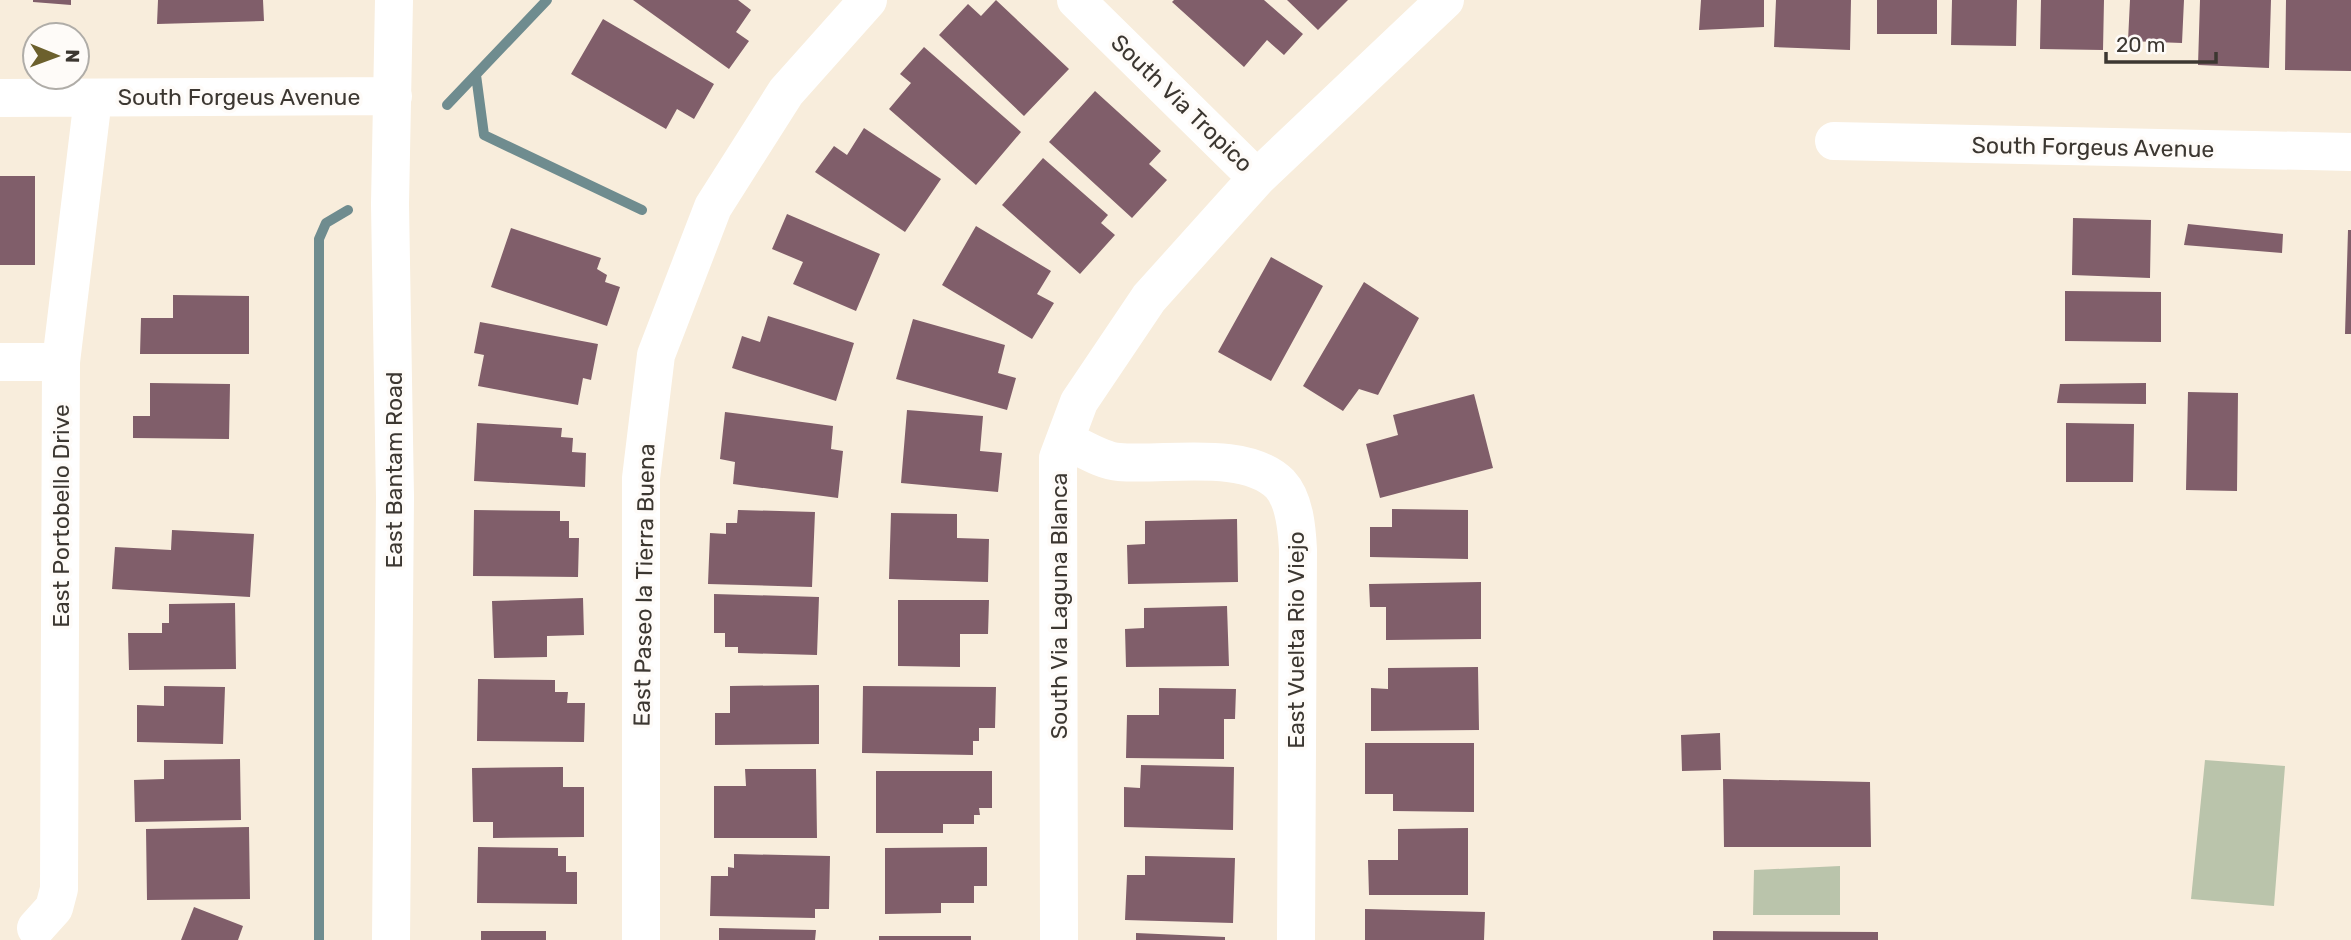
<svg xmlns="http://www.w3.org/2000/svg" width="2351" height="940" viewBox="0 0 2351 940" font-family="Rubik,sans-serif">
	<style>
		.green { fill: #bac4ab }
		.lines { fill: none; stroke-linecap: round; stroke-linejoin: round }
		.stream { stroke: #6f8c8f; stroke-width: 10 }
		.building { fill: #805e6a }
		.minor { stroke: #fff; stroke-width: 38 }
		.labels { text-anchor: middle; stroke-width: 7; stroke-linejoin: round; paint-order: stroke }
		.street-label { font-size: 23px; fill: #3c3731; stroke: #fefbf8 }
	</style>
	<rect width="100%" height="100%" fill="#f8eddc"/>
	<!-- green -->
	<path class="green" d="M2205,760l80,6 -11,140 -83,-7z
		M1840,866v49h-87l1,-45z"/>
	<g class="lines">
		<!-- stream -->
		<path class="stream" d="M476,75l8,60 158,75
			M447,105l100,-105
			M319,940v-701l7,-16 22,-13"/>
	</g>
	<!-- building -->
	<path class="building" d="M33,0h38v5l-38,-3z
		M158,0h105l1,21 -107,3z
		M633,0h105l13,10 -15,22 13,9 -20,28z
		M996,0l73,69 -45,47 -85,-81 29,-31 13,12z
		M1174,0h90l39,34 -19,21 -17,-15 -23,27 -72,-65z
		M1287,0h61l-30,30z
		M1701,0h63v27l-65,3z
		M1776,0h75l-1,50 -76,-3z
		M1877,0h60v34h-60z
		M1952,0h65l-1,46 -65,-1z
		M2041,0h63l-1,50 -63,-1z
		M2130,0h54l-2,43 -54,-2z
		M2200,0h71l-2,68 -71,-3z
		M2286,0h65v71l-66,-1z
		M603,19l111,65 -20,35 -17,-10 -11,20 -95,-55z
		M924,47l97,85 -45,53 -87,-76 22,-26 -11,-9z
		M1095,91l66,60 -12,13 18,16 -35,38 -83,-76z
		M864,128l77,51 -36,53 -90,-60 19,-26 13,9z
		M1043,158l65,57 -7,8 14,12 -35,39 -78,-69z
		M0,176h35v89h-35z
		M787,214l93,40 -24,57 -63,-27 10,-22 -31,-13z
		M2073,218l78,2 -1,58 -78,-3z
		M2188,224l95,10 -1,19 -98,-8z
		M976,226l75,45 -14,23 17,9 -22,36 -90,-54z
		M511,228l90,30 -4,11 10,6 -2,7 15,5 -13,39 -116,-39z
		M2348,230h3v104h-6z
		M1271,257l52,29 -52,95 -53,-29z
		M1364,282l55,36 -41,77 -19,-6 -16,22 -40,-25z
		M2065,291l96,1v50l-96,-1z
		M173,295l76,1v58h-109l1,-36h32z
		M768,316l86,27 -18,58 -104,-33 10,-32 18,6z
		M913,319l92,26 -7,28 18,5 -9,32 -111,-31z
		M480,322l118,22 -7,36 -8,-2 -5,27 -100,-19 6,-31 -10,-2z
		M150,383l80,1 -1,55 -96,-1v-22h17z
		M2146,383v21l-89,-1 3,-19z
		M2188,392l50,1 -1,98 -51,-1z
		M1474,394l19,74 -113,30 -14,-54 32,-9 -5,-20z
		M907,410l76,6 -3,35 22,2 -4,39 -97,-9z
		M725,412l108,14 -2,23 12,2 -5,47 -105,-14 2,-22 -15,-3z
		M477,423l85,5 -1,9 12,1 -1,14 14,1 -1,34 -111,-6z
		M2066,423l68,1 -1,58h-67z
		M1392,509l76,1v49l-98,-2v-30h22z
		M474,510l86,1v10h9v17h10l-1,39 -105,-1z
		M738,510l77,2 -3,75 -104,-3 2,-51 16,1v-11h11z
		M891,513l66,1v24l32,1 -1,43 -99,-3z
		M1237,519l1,63 -110,2 -1,-39 18,-1v-23z
		M172,530l82,4 -4,63 -138,-8 3,-42 56,3z
		M1481,582v57l-95,1v-33h-16l-1,-23z
		M714,594l105,3 -2,58 -79,-2v-6h-13v-14h-11z
		M583,598l1,37 -37,1v21l-53,1 -2,-57z
		M898,600h91l-1,34h-28v33l-62,-1z
		M235,603l1,66 -107,1 -1,-37h34v-10h7v-19z
		M1227,606l2,60 -103,1 -1,-38 19,-1v-20z
		M1478,667l1,63 -108,1v-43l17,1v-21z
		M478,679l77,1v12h13l-1,11h18l-1,39 -107,-1z
		M819,685v59l-104,1v-32h15v-27z
		M164,686l61,1 -2,57 -86,-2v-37l27,1z
		M863,686l133,1 -1,41h-16v13h-6v14l-111,-2z
		M1159,688l77,1 -1,30h-11v40l-98,-1 1,-43h32z
		M1720,733l1,37 -39,1 -1,-36z
		M1365,743h109v69l-81,-1v-17h-28z
		M240,759l1,61 -106,2 -1,-42 30,-1v-19z
		M1141,765l93,2 -1,63 -109,-3v-40l16,1z
		M563,767v20h21v50l-91,1v-16h-20l-1,-54z
		M745,769h71l1,69h-103v-52h32z
		M876,771h116v37h-13l1,7h-6v9h-31v9h-67z
		M1723,779l147,3 1,65h-147z
		M249,827l1,72 -103,1 -1,-71z
		M1468,828v67h-99l-1,-35h30v-31z
		M478,847l80,1v8h8v16h11v32l-100,-1z
		M987,847v39h-13v17h-33v10l-56,1v-66z
		M734,854l96,2 -1,53h-14v9l-105,-2 1,-40h17v-9l6,1z
		M1145,856l90,2 -2,65 -108,-3 2,-45h18z
		M194,907l49,19 -5,14h-57z
		M1365,909l120,3 -1,28h-119z
		M719,928l97,2 -1,10h-96z
		M481,931h65v9h-65z
		M1713,931l165,1v8h-165z
		M1136,933l89,4v3h-89z
		M879,936h92v4h-92z"/>
	<g class="lines">
		<!-- minor -->
		<path class="minor" d="M1076,0l181,178
			M0,98l393,-2
			M1834,141l517,11
			M0,362h61
			M1065,440c16,7 37,21 54,22 47,4 126,-13 161,22 15,16 17,46 18,66l-2,390
			M36,928l18,-20 5,-19 2,-527 32,-264
			M391,940l4,-443 -5,-293 4,-204
			M641,940v-462l15,-123 57,-148 73,-115 82,-92
			M1059,940l-1,-482 21,-56 70,-104 108,-120 188,-178"/>
	</g>
	<g class="labels">
		<!-- street labels -->
		<g class="street-label">
			<text x="239" y="105">South Forgeus Avenue</text>
			<text transform="translate(1182 103) rotate(44)" y="8">South Via Tropico</text>
			<text transform="translate(2093 147) rotate(1)" y="8">South Forgeus Avenue</text>
			<text transform="translate(394 470) rotate(-90)" y="8">East Bantam Road</text>
			<text transform="translate(61 516) rotate(-90)" y="8">East Portobello Drive</text>
			<text transform="translate(644 585) rotate(-89)" y="8">East Paseo la Tierra Buena</text>
			<text transform="translate(1059 606) rotate(-90)" y="8">South Via Laguna Blanca</text>
			<text transform="translate(1296 640) rotate(-90)" y="8">East Vuelta Rio Viejo</text>
		</g>
	</g>
	<!-- north arrow -->
	<g transform="translate(56 56) rotate(91)"><circle r="33" fill="#fefbf8" stroke="#b0ada8" stroke-width="2"/>
	<path d="M0-5L12 26L0 18L-12 26Z" fill="#6c602d"/>
	<text y="-10" font-size="19" font-weight="bold" text-anchor="middle" fill="#3c3731">N</text>
	</g>
	<!-- scale -->
	<path d="M2106 52v10h110v-10" fill="none" stroke="#3c3731" stroke-width="3.5"/>
	<text x="2116" y="52" font-size="21" fill="#3c3731" stroke="#fefbf8" stroke-width="5" paint-order="stroke">20 m</text>
</svg>
